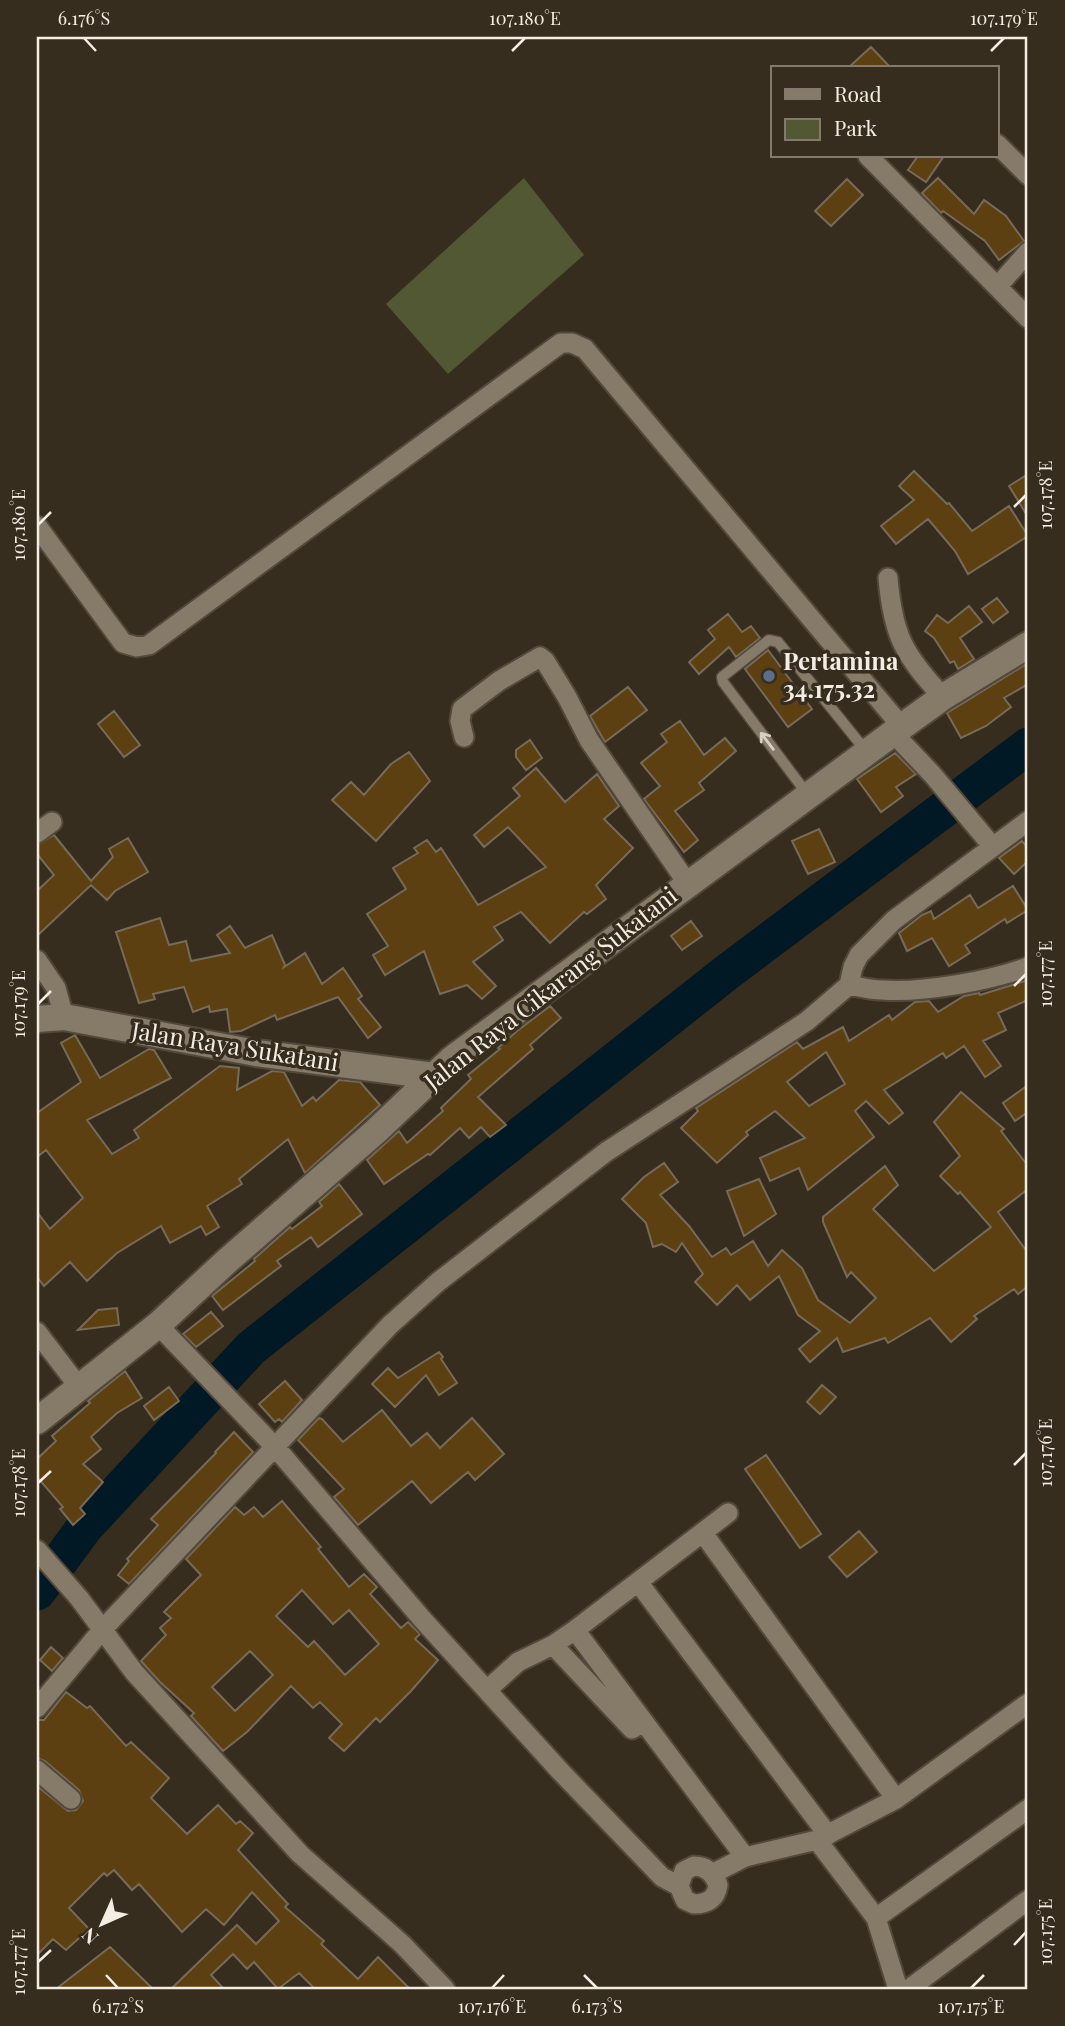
<svg xmlns="http://www.w3.org/2000/svg" width="1065" height="2026" viewBox="0 0 1065 2026" font-family="'Playfair Display',serif">
	<style>
		.green { fill: #525734 }
		.lines { fill: none; stroke-linecap: round; stroke-linejoin: round }
		.river { stroke: #001924; stroke-width: 37 }
		.building { fill: #5c4011; stroke: #766a59; stroke-width: 2; fill-rule: evenodd }
		.lane-casing { stroke: #52493c; stroke-width: 13 }
		.street-casing { stroke: #52493c; stroke-width: 23 }
		.secondary-casing { stroke: #52493c; stroke-width: 30 }
		.lane { stroke: #867a69; stroke-width: 10 }
		.street { stroke: #867a69; stroke-width: 19 }
		.secondary { stroke: #867a69; stroke-width: 26 }
		.oneway { stroke: #d8d0c4 }
		.ticks { fill: none; stroke: #f4ede3; stroke-width: 2.5 }
		.service-dot { fill: #5c6f8a; stroke: #372d1e; stroke-width: 2.5 }
		.labels { text-anchor: middle; stroke-width: 7; stroke-linejoin: round; paint-order: stroke }
		.poi-label { font-size: 24px; font-weight: bold; fill: #f4ede3; stroke: #372d1e; text-anchor: start }
		.street-label { font-size: 24px; fill: #f4ede3; stroke: #372d1e }
		.neatline { fill: none; stroke: #f4ede3; stroke-width: 2.5 }
		.ticks-label { font-size: 18px; text-anchor: middle; fill: #f4ede3 }
	</style>
	<rect width="100%" height="100%" fill="#372d1e"/>
	<!-- green -->
	<path class="green" d="M524,178l60,77 -136,119 -62,-70z"/>
	<g class="lines">
		<!-- river -->
		<path class="river" d="M37,1592l47,-64 167,-180 475,-375 302,-227"/>
	</g>
	<!-- building -->
	<path class="building" d="M871,47l20,21h-43z
		M918,156h26l-18,26 -18,-12z
		M938,178l36,36 10,-14 22,16 18,25 -25,19 -14,-19 -42,-30 -2,2 -19,-20z
		M847,179l16,16 -32,31 -16,-15z
		M914,471l33,33 2,-1 23,28 37,-25 19,30 -60,38 -13,-23 -27,-32 -32,25 -15,-18 33,-26 -15,-14z
		M1028,474v43l-19,-31z
		M997,598l11,14 -15,11 -11,-14z
		M969,606l13,16 -22,16 14,21 -16,10 -4,-8 -4,2 -16,-25 -9,-7 12,-16 11,8z
		M728,614l14,18 9,-6 9,12 -24,19 -7,-10 -30,27 -10,-12 26,-23 -7,-9z
		M768,650l44,59 -24,18 -43,-58z
		M1028,663v21l-24,14 7,9 -25,19 -25,12 -14,-25z
		M628,687l19,23 -42,32 -15,-26z
		M114,711l26,34 -16,12 -26,-33z
		M680,721l24,34 21,-17 11,13 -37,32 5,7 -29,21 23,29 -14,12 -40,-53 16,-13 -19,-23 26,-21 -6,-8z
		M530,740l12,18 -16,12 -10,-13v-7z
		M409,752l21,29 -54,60 -44,-41 19,-18 13,13 27,-31z
		M895,753l21,21 -20,13 7,9 -22,16 -24,-33z
		M536,768l29,34 32,-28 22,32 -15,13 29,29 -37,37 10,14 -19,15 -3,-2 -34,31 -29,-31 -27,15 9,13 -30,22 23,24 -14,13 -15,-14 -27,9 -16,-43 -39,24 -12,-20 15,-9 -21,-32 39,-25 -13,-21 25,-15 -4,-5 13,-8 9,12 5,-4 37,57 68,-38 -38,-40 -24,20 -10,-12 46,-39 -7,-8z
		M819,829l16,33 -27,12 -16,-33z
		M54,835l37,46 22,-24 -4,-8 19,-11 20,34 -33,19 -8,9 -16,-15 -54,51v-45l17,-16 -17,-21v-9z
		M1022,841l6,7v13l-14,13 -15,-16z
		M1013,886l15,24 -21,13 -2,-4 -40,26 5,8 -21,13 -17,-28 -25,13 -8,-18 23,-18 9,-4 3,8 36,-24 8,13z
		M160,918l9,27 17,-4 5,20 39,-8 -13,-18 13,-9 15,22 27,-13 13,30 -1,2 21,-14 17,31 21,-16 19,28 -4,3 23,28 -13,11 -30,-41 -61,23 -2,-5 -34,16 -11,1 -3,-23 -17,3 -1,-6 -16,6 -9,-25 -31,7 2,5 -16,4 -23,-71z
		M691,921l11,15 -20,14 -11,-14z
		M1028,980v20l-30,13 8,17 -23,11 18,25 -16,11 -21,-31 -18,12 -3,-5 -59,37 19,23 -14,11 -23,-23 -11,10 19,26 -66,53 -9,-22 -29,13 -10,-23 45,-20 -30,-27 -29,21 2,3 -31,28 -36,-35 17,-17 -2,-3 101,-66 6,7 40,-22 6,14 40,-26 3,5 23,-18 14,-1 9,11 26,-16 15,-3 1,2zM826,1052l19,32 -36,22 -22,-24z
		M550,1006l11,12 -31,27 3,4 -55,48 28,28 -16,12 -9,-10 -12,11 -9,-10 -30,27 -2,-1 -44,30 -17,-24 32,-29 8,12 36,-32 -2,-3 30,-29 -3,-4 32,-26 -2,-1 19,-17z
		M75,1035l25,43 49,-29 5,1 17,28 -84,42 25,34 27,-16 -5,-8 86,-64 19,2 -2,22 35,-19 12,1 18,34 11,-9 3,4 23,-21 21,2 20,23 -75,68 -17,-34 -49,40 3,5 -35,22 12,21 -13,8 -5,-9 -31,17 -9,-17 -44,27 -30,28 -17,-19 -26,24 -7,-9v-65l13,17 33,-31 -37,-48 -9,7v-44l44,-31 -20,-39z
		M1028,1085v27l-13,9 -12,-18z
		M961,1092l43,37 -3,2 27,35v23l-30,23 30,41v33l-10,8 -4,-5 -40,27 3,3 -26,23 -21,-24 -42,25 -3,-5 -42,14 -6,-14 -27,24 -11,-13 21,-18 -22,-16 -19,-39 -29,24 -13,-15 -20,20 -22,-23 8,-8 -21,-31 -6,9 -14,-8 -9,3 -7,-24 -24,-24 22,-22 20,-14 14,19 -18,13 29,31 23,31 14,-9 5,7 22,-14 15,25 14,-16 20,18 16,32 32,23 26,-25 -25,-26 -4,5 -24,-55v-5l62,-51 13,19 -25,24 61,62 57,-44 -31,-35 -2,2 -18,-18 20,-20 -26,-34z
		M759,1179l17,35 -32,22 -17,-45z
		M339,1184l23,30 -44,33 -7,-10 -34,24 4,5 -58,44 -11,-14 43,-35 -1,-2 36,-32 2,2 30,-23 -3,-4z
		M117,1308l2,17 -41,5 20,-20z
		M211,1312l12,14 -27,21 -13,-13z
		M439,1352l4,5 -2,2 16,24 -18,12 -13,-20 -31,32 -23,-23 16,-16 10,10z
		M125,1371l17,27 -25,15 -26,24 10,12 -18,15 20,18 -23,26 5,6 -12,11 -13,-16 3,-2 -26,-30v-18l19,-18 -4,-5 38,-33 -2,-2z
		M285,1381l17,19 -20,22 -3,-3 -4,3 -16,-18z
		M822,1385l14,12 -16,17 -13,-12z
		M169,1387l10,14 -25,19 -10,-14z
		M382,1410l29,36 16,-13 13,15 32,-30 32,36 -29,26 -7,-8 -37,31 -19,-22 -54,44 -24,-28 10,-8 -46,-49 21,-22 3,1 21,23z
		M234,1432l19,20 -124,132 -11,-9 11,-14 -2,-2 31,-34 -7,-6 65,-66 -1,-1z
		M766,1455l55,79 -21,14 -55,-79z
		M282,1501l39,46 -3,2 31,38 15,-13 13,13 -7,7 31,34 7,-6 12,12 -5,5 23,21 -27,31 -31,31 -4,-4 -32,33 -15,-13 13,-14 -22,-22 -7,6 -22,-22 -44,46 -24,19 -32,-35 3,-3 -34,-31 -19,-21 25,-26 -6,-7 11,-10 -7,-6 37,-37 -15,-16 49,-52 9,8 10,-8 9,10zM302,1590l31,34 16,-14 30,34 -34,31 -31,-34 -6,6 -32,-31zM250,1651l23,24 -38,36 -23,-24z
		M859,1531l18,21 -30,25 -18,-20z
		M51,1647l12,11 -11,13 -12,-11z
		M66,1692l21,16 3,-2 36,40 5,-4 38,36 -18,20 36,36 31,-29 18,19 4,-3 13,12 -15,17 50,54 -3,3 39,34 -3,3 37,35 20,-22 32,32h-95l-16,-16 -21,16 -24,-27 -7,7 -14,-15 -22,21 13,14h-53l66,-64 19,19 23,-23 -27,-29 -28,33 -18,-16 -24,23 -43,-48 -7,6 -18,-20 -7,6 -3,-3 -35,35 20,21 -23,21 -13,-11 -16,16v-169l31,25 8,-1 7,-9 -4,-11 -34,-29 -8,-3v-38h7z
		M110,1947l43,42h-97z"/>
	<g class="lines">
		<!-- lane casing -->
		<g class="lane-casing">
			<path id="lane" d="M808,795l-85,-113 -1,-5 47,-37 9,2 88,109"/>
		</g>
		<!-- street casing -->
		<g class="street-casing">
			<path id="street" d="M997,144l31,31
				M868,156l160,162
				M997,287l31,-35
				M37,526l86,117 14,4 12,-2 412,-302h11l13,6 317,378
				M888,578c5,58 16,77 55,119
				M893,733l39,41 61,73
				M464,737l-4,-16 2,-12 37,-28 41,-24 5,4 22,36 22,43 99,144
				M37,833l15,-11
				M37,960l19,28 8,29
				M849,985l4,-18 6,-12 35,-35 134,-99
				M158,1325l118,123 147,172 138,152 101,105 17,9 6,14 9,4c13,0 22,-5 24,-19 -4,-11 -11,-19 -24,-19l-10,5 -5,15
				M37,1332l42,55
				M703,1533l193,266
				M37,1550l42,48 55,74 166,182 102,90 43,45
				M638,1582l190,253
				M575,1630l170,227
				M553,1645l79,84 11,-7
				M487,1690l31,-28 35,-17 22,-15 153,-117
				M37,1708l65,-78 288,-305 48,-43 168,-130 201,-131 42,-36c11,2 22,5 33,5 41,3 107,-9 146,-23
				M37,1770l34,29
				M817,1840l59,78 22,71
				M712,1874l33,-17 72,-17 79,-41 131,-95 1,2
				M876,1918l152,-109
				M909,1989l119,-89"/>
		</g>
		<!-- secondary casing -->
		<g class="secondary-casing">
			<path id="secondary" d="M37,1019l27,-2 192,36 178,23
				M37,1421l121,-96 69,-64 148,-129 77,-73 441,-326 50,-36 85,-52"/>
		</g>
		<!-- lane -->
		<use href="#lane" class="lane"/>
		<!-- street -->
		<use href="#street" class="street"/>
		<!-- secondary -->
		<use href="#secondary" class="secondary"/>
	</g>
	<!-- one-way arrows -->
	<defs><path id="oneway-shaft" d="M-6 0H5M1.5-3L5.5 0L1.5 3" fill="none" stroke-width="1.6" stroke-linecap="round" stroke-linejoin="round" transform="scale(1.75)"/></defs>
	<use class="oneway" href="#oneway-shaft" transform="translate(767 741) rotate(-127)"/>
	<!-- ticks -->
	<path class="ticks" d="M84,38l12,13M512,51l13,-13M991,51l13,-13M1014,507l12,-12M38,525l13,-13M1014,986l12,-12M38,1004l13,-13M1014,1465l12,-12M38,1483l13,-12M1014,1945l12,-13M38,1962l13,-12M106,1975l12,13M584,1975l13,13M492,1988l12,-13M971,1988l13,-13"/>
	<!-- markers -->
	<circle class="service-dot" cx="769" cy="676" r="7"/>
	<g class="labels">
		<!-- poi labels -->
		<g class="poi-label">
			<text x="783" y="670">Pertamina<tspan x="783" dy="28">34.175.32</tspan></text>
		</g>
		<!-- street labels -->
		<g class="street-label">
			<text transform="translate(551 989) rotate(-38)" y="8">Jalan Raya Cikarang Sukatani</text>
			<text transform="translate(235 1047) rotate(9)" y="8">Jalan Raya Sukatani</text>
		</g>
	</g>
	<!-- border -->
	<rect width="1065" height="2026" fill="none" stroke="#372d1e" stroke-width="77"/>
	<!-- legend -->
	<rect x="771" y="66" width="228" height="91" fill="#372d1e" stroke="#837a6d" stroke-width="2"/>
	<rect x="785" y="89" width="35" height="10" fill="#867a69" stroke="#837a6d" stroke-width="2"/>
	<text x="834" y="102" font-size="21" fill="#f4ede3">Road</text>
	<rect x="785" y="119" width="35" height="21" fill="#525734" stroke="#837a6d" stroke-width="2"/>
	<text x="834" y="136" font-size="21" fill="#f4ede3">Park</text>
	<!-- north arrow -->
	<g transform="translate(102 1924) rotate(225)" stroke="#372d1e" stroke-width="5" paint-order="stroke">
	<path d="M0-5L12 26L0 18L-12 26Z" fill="#f4ede3"/>
	<text y="-10" font-size="19" font-weight="bold" text-anchor="middle" fill="#f4ede3">N</text>
	</g>
	<rect x="38" y="38" width="988" height="1950" class="neatline"/>
	<g class="ticks-label">
		<text x="84" y="25">6.176°S</text>
		<text x="525" y="25">107.180°E</text>
		<text x="1004" y="25">107.179°E</text>
		<text transform="translate(1046 495) rotate(-90)" y="6">107.178°E</text>
		<text transform="translate(19 525) rotate(-90)" y="6">107.180°E</text>
		<text transform="translate(1046 974) rotate(-90)" y="6">107.177°E</text>
		<text transform="translate(19 1004) rotate(-90)" y="6">107.179°E</text>
		<text transform="translate(1046 1453) rotate(-90)" y="6">107.176°E</text>
		<text transform="translate(19 1483) rotate(-90)" y="6">107.178°E</text>
		<text transform="translate(1046 1932) rotate(-90)" y="6">107.175°E</text>
		<text transform="translate(19 1962) rotate(-90)" y="6">107.177°E</text>
		<text x="118" y="2013">6.172°S</text>
		<text x="492" y="2013">107.176°E</text>
		<text x="597" y="2013">6.173°S</text>
		<text x="971" y="2013">107.175°E</text>
	</g>
</svg>
